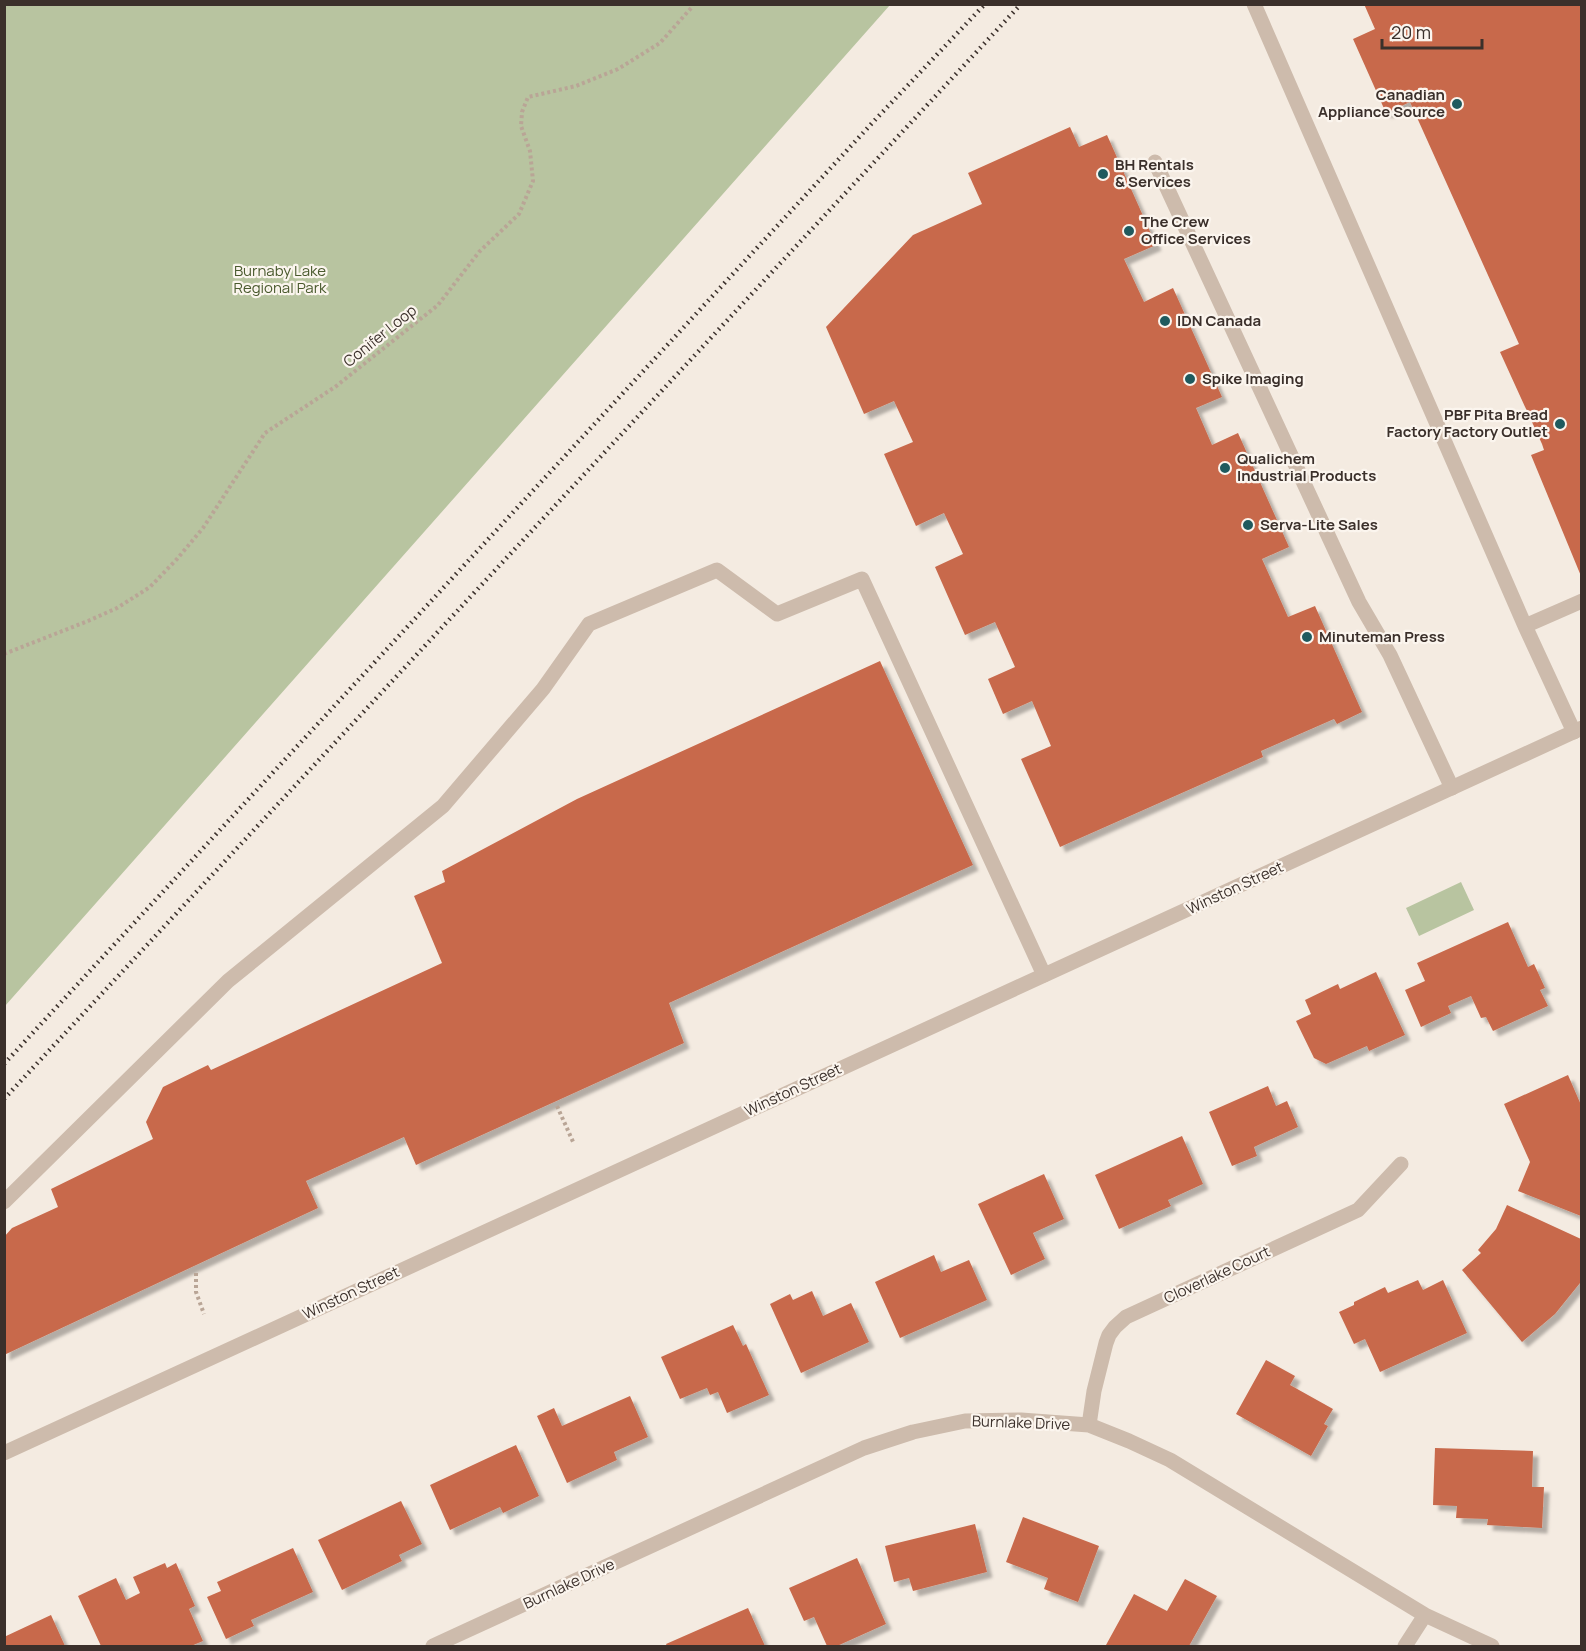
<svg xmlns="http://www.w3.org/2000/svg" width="1586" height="1651" viewBox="0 0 1586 1651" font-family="Manrope,sans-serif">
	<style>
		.green { fill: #b8c4a0 }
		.building { fill: #c8694b; filter: url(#shadow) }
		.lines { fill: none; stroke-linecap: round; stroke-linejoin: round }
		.path { stroke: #b9a596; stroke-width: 4; stroke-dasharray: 3 3; stroke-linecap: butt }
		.service { stroke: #cdbbac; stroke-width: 15 }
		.minor { stroke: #cdbbac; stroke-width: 15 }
		.tertiary { stroke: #cdbbac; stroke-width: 15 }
		.rail { stroke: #3b302b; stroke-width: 4.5; stroke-dasharray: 1.5 4.5; stroke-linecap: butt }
		.poi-dot { fill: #1f5a5e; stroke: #fbf5ee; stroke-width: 2 }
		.labels { text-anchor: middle; stroke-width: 4.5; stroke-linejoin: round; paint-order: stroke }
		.poi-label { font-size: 15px; font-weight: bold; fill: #3b302b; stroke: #fbf5ee; text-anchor: start }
		.park-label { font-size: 15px; fill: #4a5a2e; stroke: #fbf5ee }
		.street-label { font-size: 15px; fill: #3b302b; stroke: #fbf5ee }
	</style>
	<defs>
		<filter id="shadow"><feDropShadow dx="5.5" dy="5.5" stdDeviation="1.5" flood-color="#0004"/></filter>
	</defs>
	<rect width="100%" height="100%" fill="#f4ebe1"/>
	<!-- green -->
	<path class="green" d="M5,4l885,1 -885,1001 -1,-1001z
		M1461,882l13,28 -55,26 -13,-28z"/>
	<!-- building -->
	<path class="building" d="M1364,4h217v572l-50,-121 13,-5 -2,-6 -42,-92 19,-8 -109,-242 -24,11 -33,-74 22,-10z
		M1070,127l9,20 28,-12 49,110 -32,14 20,43 29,-14 49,109 -26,11 16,37 26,-12 51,114 -27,12 26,58 27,-11 47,106 -25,12 -3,-5 -73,32 2,6 -203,90 -39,-88 30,-13 -19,-45 -29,13 -15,-35 27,-12 -20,-45 -30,13 -30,-68 28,-13 -19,-41 -28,13 -32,-72 29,-12 -19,-41 -30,13 -38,-87 87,-92 69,-31 -14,-31z
		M880,661l93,204 -304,138 15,40 -268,122 -12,-28 -98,44 12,27 -314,147v-118l8,-9 46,-21 -7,-18 102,-50 -7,-17 17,-35 45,-22 3,5 231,-107 -28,-67 31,-14 -3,-11 135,-72z
		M1508,922l20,45 6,-3 11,24 -5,2 8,16 -55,25 -7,-14 -5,1 -10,-22 -23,10 3,7 -30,14 -16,-37 20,-9 -8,-18z
		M1376,972l29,63 -36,16 -2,-5 -41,18 -12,-6 -18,-37 15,-7 -6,-14 33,-16 2,5z
		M1568,1075l13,30v111l-63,-25 12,-29 -26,-58z
		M1268,1086l8,20 11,-5 11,26 -44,20 3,9 -25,10 -23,-54z
		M1182,1136l21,48 -35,16 3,6 -52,23 -24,-54z
		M1044,1174l20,45 -31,14 12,26 -34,16 -33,-71z
		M1507,1205l74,34v41l-1,3 -25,31 -33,28 -60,-72 19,-17 -3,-3 18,-21z
		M934,1255l7,17 28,-12 18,40 -87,38 -25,-56z
		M1418,1280l5,10 20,-10 24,53 -87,39 -15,-33 -11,5 -15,-32 15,-7v-3l31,-15 3,6z
		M812,1291l11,25 28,-13 18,39 -68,31 -31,-69 20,-10 3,6z
		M733,1325l10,21 3,-2 23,51 -42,18 -9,-21 -8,3 -3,-7 -27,11 -19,-42z
		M1266,1360l29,16 -5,9 43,24 -9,15 4,2 -17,30 -75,-42z
		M630,1396l18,41 -34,15 3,8 -50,23 -30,-67 17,-8 8,18z
		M516,1445l23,51 -36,17 -3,-6 -50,23 -20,-45z
		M1435,1448l98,3 -1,36h12l-2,41 -55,-3 1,-6 -32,-1 1,-12 -24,-1z
		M401,1501l21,43 -23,11 3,6 -60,29 -24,-50z
		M1023,1517l76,29 -21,56 -34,-13 4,-11 -42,-16z
		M975,1524l12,48 -74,19 -4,-13 -15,4 -9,-36z
		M293,1548l20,44 -62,28 3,6 -28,13 -19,-42 14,-6 -4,-9z
		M857,1558l29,66 -49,22h-10l-13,-29 -10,4 -15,-33z
		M165,1563l2,5 9,-5 19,43 -6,3 14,32 -12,5h-90l-23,-50 38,-18 10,22 14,-7 -7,-16z
		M1185,1579l32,17 -28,50 -83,-1 28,-51 33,17z
		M748,1608l17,38h-98l-1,-2z
		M51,1615l14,31h-61v-9z"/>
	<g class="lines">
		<!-- path -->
		<path class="path" d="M4,654l84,-33 29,-13 33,-21 27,-28 26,-31 62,-95 70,-46 103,-82 41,-53 40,-38 14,-33 -3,-30 -9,-25 1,-14 6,-15 48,-11 42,-17 42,-26 32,-36 1,-3
			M557,1106l17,38
			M196,1273v19l8,22"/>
		<!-- service -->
		<path class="service" d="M1254,4l271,622 49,106
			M1155,162l204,440 31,53 62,133
			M1525,626l57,-25
			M4,1202l224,-221 215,-175 100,-117 46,-65 128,-54 60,44 85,-35 182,396"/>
		<!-- minor -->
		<path class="minor" d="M1089,1425l5,-34 12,-48 3,-8 6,-8 11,-10 232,-107 43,-46
			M433,1646l431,-198 49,-16 52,-11 56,-1 68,5 40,16 41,19 255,155 67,31
			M1405,1646l20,-31"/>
		<!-- tertiary -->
		<path class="tertiary" d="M4,1453l1578,-725"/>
		<!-- rail -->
		<path class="rail" d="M4,1064l870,-943 111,-117
			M4,1099l1017,-1095"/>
	</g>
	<!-- markers -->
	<g class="poi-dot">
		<circle cx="1457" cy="104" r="6"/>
		<circle cx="1103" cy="174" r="6"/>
		<circle cx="1129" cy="231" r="6"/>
		<circle cx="1165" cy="321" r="6"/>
		<circle cx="1190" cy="379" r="6"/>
		<circle cx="1560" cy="424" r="6"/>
		<circle cx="1225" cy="468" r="6"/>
		<circle cx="1248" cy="525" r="6"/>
		<circle cx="1307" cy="637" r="6"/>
	</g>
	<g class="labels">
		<!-- poi labels -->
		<g class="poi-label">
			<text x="1445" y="100" text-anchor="end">Canadian<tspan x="1445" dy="17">Appliance Source</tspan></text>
			<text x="1115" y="170">BH Rentals<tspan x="1115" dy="17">&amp; Services</tspan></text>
			<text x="1141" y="227">The Crew<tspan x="1141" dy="17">Office Services</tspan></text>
			<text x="1177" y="326">IDN Canada</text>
			<text x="1202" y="384">Spike Imaging</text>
			<text x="1548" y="420" text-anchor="end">PBF Pita Bread<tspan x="1548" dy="17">Factory Factory Outlet</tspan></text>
			<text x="1237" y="464">Qualichem<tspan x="1237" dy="17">Industrial Products</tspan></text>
			<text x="1260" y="530">Serva-Lite Sales</text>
			<text x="1319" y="642">Minuteman Press</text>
		</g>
		<!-- park labels -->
		<g class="park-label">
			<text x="280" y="276">Burnaby Lake<tspan x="280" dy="17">Regional Park</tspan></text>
		</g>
		<!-- street labels -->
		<g class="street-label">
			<text transform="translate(380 336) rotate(-39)" y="5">Conifer Loop</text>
			<text transform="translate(1235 888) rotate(-25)" y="5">Winston Street</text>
			<text transform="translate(793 1090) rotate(-25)" y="5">Winston Street</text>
			<text transform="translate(1217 1275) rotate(-25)" y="5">Cloverlake Court</text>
			<text transform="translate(351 1293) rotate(-25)" y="5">Winston Street</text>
			<text transform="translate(1021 1423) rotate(2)" y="5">Burnlake Drive</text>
			<text transform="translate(569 1584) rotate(-25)" y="5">Burnlake Drive</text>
		</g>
	</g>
	<!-- border -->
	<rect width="1586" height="1651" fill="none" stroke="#3b302b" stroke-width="12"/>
	<!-- scale -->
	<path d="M1382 39v9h100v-9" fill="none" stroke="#3b302b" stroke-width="3"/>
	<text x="1391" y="39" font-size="18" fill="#3b302b" stroke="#fbf5ee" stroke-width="4.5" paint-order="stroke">20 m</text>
</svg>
